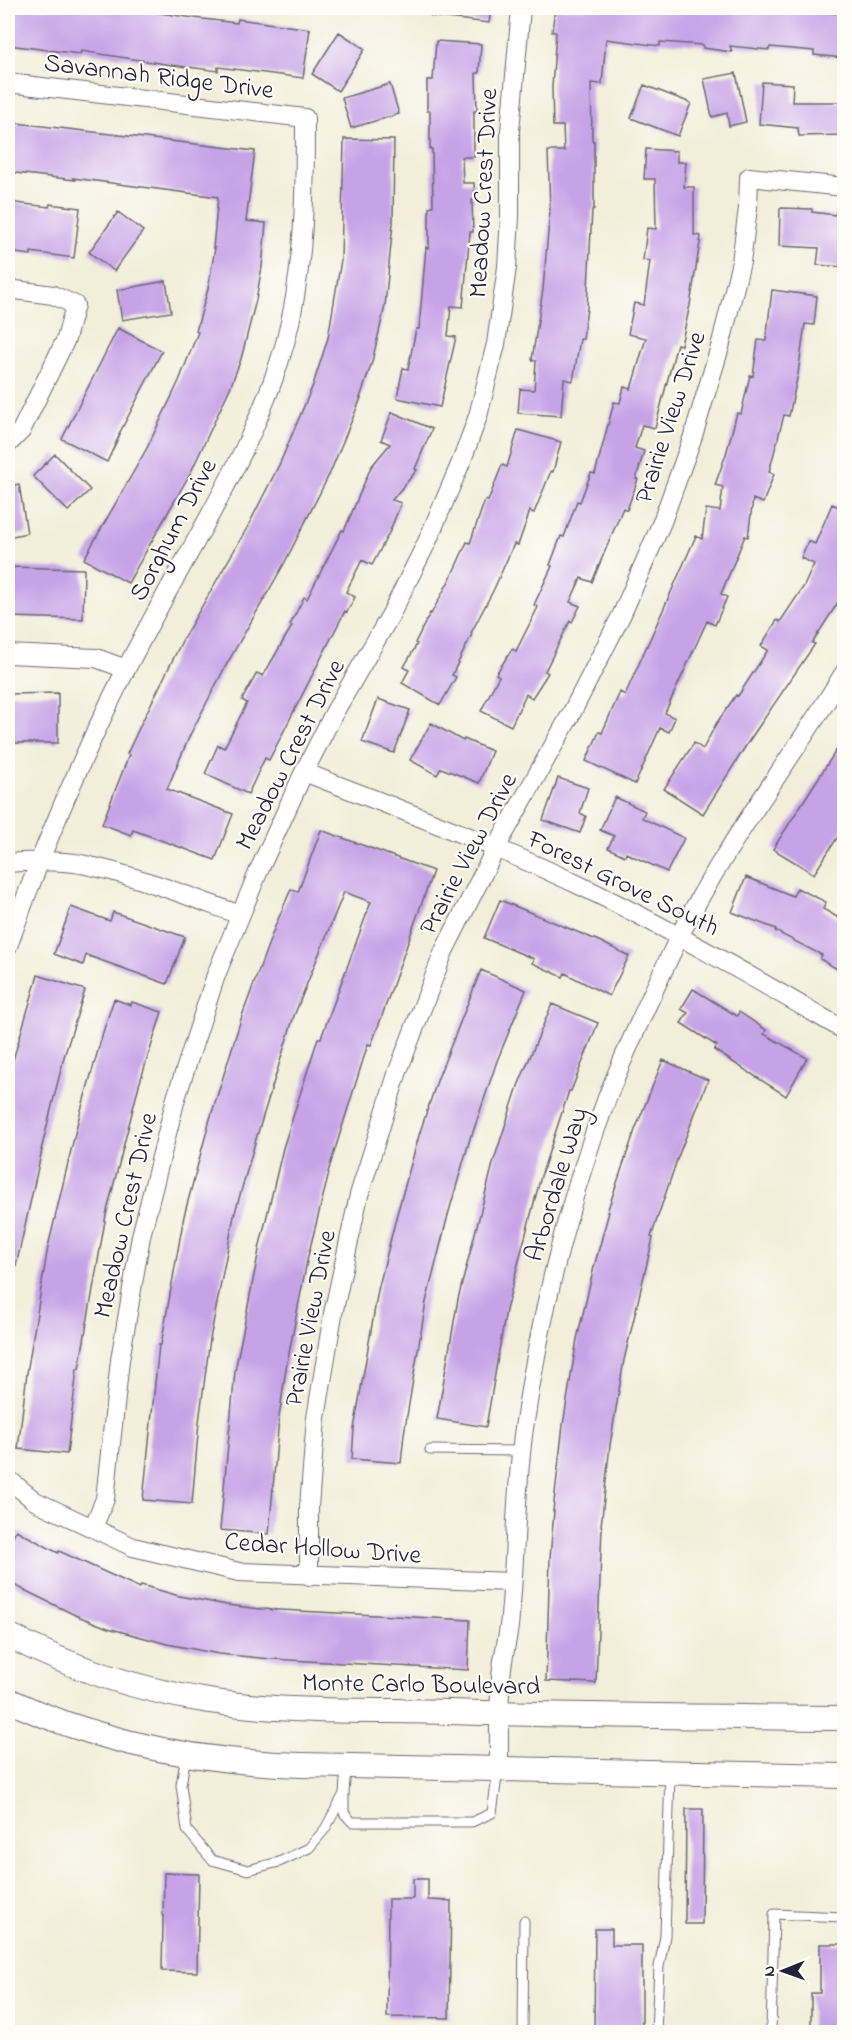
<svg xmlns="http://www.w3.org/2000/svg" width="852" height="2040" viewBox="0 0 852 2040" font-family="'Indie Flower',sans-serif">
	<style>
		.building { fill: #c6a2e7 }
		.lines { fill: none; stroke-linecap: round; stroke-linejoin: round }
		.lane-casing { stroke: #6b6972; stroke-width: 11 }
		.street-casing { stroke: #6b6972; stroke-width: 20 }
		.secondary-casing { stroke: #6b6972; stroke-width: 26 }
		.lane { stroke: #fff; stroke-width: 9 }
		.street { stroke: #fff; stroke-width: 18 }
		.secondary { stroke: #fff; stroke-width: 24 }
		.labels { text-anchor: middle; stroke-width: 4.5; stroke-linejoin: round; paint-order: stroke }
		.street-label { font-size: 26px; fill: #22223b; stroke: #fdfcf7 }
	</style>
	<rect width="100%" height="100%" fill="#fdfcf7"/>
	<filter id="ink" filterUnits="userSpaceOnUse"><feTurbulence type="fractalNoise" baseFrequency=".0167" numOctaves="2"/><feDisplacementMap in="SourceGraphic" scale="12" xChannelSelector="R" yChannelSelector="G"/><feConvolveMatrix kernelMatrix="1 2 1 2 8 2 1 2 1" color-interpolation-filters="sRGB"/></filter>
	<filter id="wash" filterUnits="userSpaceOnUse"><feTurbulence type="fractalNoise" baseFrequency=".008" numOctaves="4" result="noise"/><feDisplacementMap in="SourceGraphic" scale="24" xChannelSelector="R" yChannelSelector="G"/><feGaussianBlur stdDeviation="1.35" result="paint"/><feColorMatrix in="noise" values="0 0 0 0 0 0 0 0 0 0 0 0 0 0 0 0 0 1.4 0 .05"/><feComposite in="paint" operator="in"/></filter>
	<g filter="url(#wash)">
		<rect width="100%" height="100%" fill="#f2eed9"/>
		<g id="blocks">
			<!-- building -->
			<path class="building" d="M11,8h122v1l61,9 43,5 1,-4 72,10 -7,49 -85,-11v4l-46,-6 -91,-14 -1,3 -72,-9z
				M432,8h59l-2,15 -58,-7z
				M555,8h228l61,6v44l-30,-3v-4l-44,-4 -1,3 -39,-4 2,6 -29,-4v-3l-43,-3v4l-54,-7 -4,45 -11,-1 1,58h2v68l-2,1 -5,98 -4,31h-3l-7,42 -9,-2 -3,37 -43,-3 2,-24 14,1 2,-29 -4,-1 11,-71 7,-79 -2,-59h16l-1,-25h-10l-1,-38 4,-56h-4z
				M339,32l26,17 -27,42 -26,-17z
				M436,41l45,3 -2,29h-3l1,38h-3v46h-12l1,26h11l1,17h-3l1,32h-3l-7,75 -12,-1 -3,30 8,1 -16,70 -43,-9 6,-30 5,1 8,-40h3l7,-82 3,1v-41l4,-1 -1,-57h-2v-38h-3v-31h6z
				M736,73l10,49 -17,4 -2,-13 -15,4 -8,-38z
				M762,82l31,2 -1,18h52v33l-45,1 -1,-8 -39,-4z
				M390,84l9,30 -48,14 -9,-30z
				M644,85l47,18 -13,33 -47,-18z
				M8,122l247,29 -9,70 20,2 -4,44 -6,33 -15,59 -11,29 -39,84 -63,111 -44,-24 63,-111 32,-67 19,-49 -2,-1 12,-42 7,-41h-2l5,-51 -145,-19 2,2 -67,-8z
				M344,139l50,1 -1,83 -8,83 -13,56 -12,36h1l-31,75 -46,91 -60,105 -34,66 -23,54 66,25 -18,46 -82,-30 -2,5 -29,-11 27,-69 -2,-1 13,-28 43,-87 64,-111 33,-65 33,-78 15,-47 13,-78z
				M646,149l31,2v11h9l-2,25h10v48l7,1 -11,69 -9,40 -4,-1 -22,84 -13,-3 -7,23 9,3 -8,28h2l-11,31 -4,-2 -31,74 -11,-4 -11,24 10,4 -8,16 -2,-1 -25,50 3,2 -16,25 -6,-4 -15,32 -30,-15 18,-35 -3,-2 16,-25 4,2 22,-44 -4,-2 18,-39 -2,-1 11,-29 3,1 13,-36 3,1 11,-29 4,1 19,-72 6,1 4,-16 7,2 15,-51 -18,-4 6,-31 10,2 6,-44 -7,-1 4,-32 9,1 -1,-50h-11z
				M8,202l41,5 1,-3 30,4 -6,50 -43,-6v3l-23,-3z
				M780,208l32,1v3l32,4v51l-27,-2 2,-17 -40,-2z
				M118,212l25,19 -29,40 -25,-19z
				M166,281l5,31 -49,8 -5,-30z
				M772,290l45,6 -3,29 -9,-1 -7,50 -9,42 -5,-1 -15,57 5,2 -11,29 -10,-4 -5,38 -3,-1 -24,58 6,3 -12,28 -8,-4 -42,92 10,5 -6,14 -9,-4 -25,56 -49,-23 13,-29 3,1 18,-41 5,3 71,-159 6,3 4,-30 14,2 3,-24 -8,-2 11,-31 11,-41 4,1 9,-39 3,1 5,-36 8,1z
				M118,328l44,23 -43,83h1l-13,28 -45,-23z
				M392,412l40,17 -17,40 2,1 -25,30 9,3 -11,28 -18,34 -10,-5 -16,32 9,5 -8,15 -2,-1 -76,149 -4,-2 -17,36 -43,-20 13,-29 6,3 23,-45 -5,-3 15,-27 6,3 29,-50 -2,-1 14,-28 3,2 35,-69 2,1 27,-64 19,-23 -9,-4z
				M518,430l43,12 -8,30 -2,-1 -17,42 -4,-2 -12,34 -4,-1 -20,45 -23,44 1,1 -20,41 4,2 -16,28 -38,-22 7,-13 -5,-3 13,-23 -2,-1 15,-30 1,1 19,-35 17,-37 3,1 15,-43 3,1 14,-36 5,2z
				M55,454l35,36 -22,21 -35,-35z
				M19,484l8,49 -19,4v-51z
				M832,504l12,5v84l-32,50 3,1 -68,100 -44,70 -39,-25 30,-46 9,6 13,-25 20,-29 2,1 30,-46 -7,-4 16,-26 3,2 24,-36 10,-22 -13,-6 7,-17 7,3z
				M9,567l75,2 -1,50 -74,-2z
				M58,693v50h-50v-49z
				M378,699l32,11 -16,43 -32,-11z
				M431,723l32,18 1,-2 28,12 -13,32 -38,-15 -4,7 -27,-15z
				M844,738v89l-30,47 -41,-25z
				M558,778l30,10 -8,25 6,3 -6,17 -37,-13z
				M615,797l30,14 -3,7 42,20 -17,34 -41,-19 -1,3 -17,-8 6,-12 -14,-6z
				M321,830l112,41 -51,145 -11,29 -3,-1 -40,128 1,1 -21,83 -22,112 -7,50 -10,116 -49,-4 15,-159 25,-126 23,-97 35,-110h3l50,-136 -27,-10 -50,124 -38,123 -22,77 -24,123 -11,83 -7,82 -49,-4 16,-155h2l23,-129 26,-97 32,-103 32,-87 17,-40 7,3z
				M746,877l47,19 4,-8 29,14 -3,7 21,12v52l-24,-14 2,-4 -47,-24 1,-2 -44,-17z
				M500,900l99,41 30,15 -20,40 -44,-23 -2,4 -31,-14 2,-4 -50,-21z
				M71,907l39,14 3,-9 72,25 -18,47 -81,-29 -3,10 -29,-11z
				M481,970l45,20 -29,71 -25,74h-1l-23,80 -22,87 -22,132 -3,29 -49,-4 2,-30 24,-139 19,-76 23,-82 18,-54z
				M38,975l47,15 -21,67 -23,93h1l-28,125 -6,-1v-197z
				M693,989l44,27 2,-4 27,18 -2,4 43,24 -21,38 -72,-46 3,-4 -36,-23 7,-10 -7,-4z
				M114,999l17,6 1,-3 30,10 -23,73 -33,130 -27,154h-2l-10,85 -49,-5 9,-76 21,-126 30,-126 26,-92z
				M552,1004l46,19 -27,68h-2l-28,85 -35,134 -20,117 -49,-8 21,-120 36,-139 24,-74z
				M663,1060l45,20 -30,77 -27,80 2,1 -29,122 -14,85 -9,81 1,1 -6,156 -50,-2 4,-123 4,-47h-1l10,-86 14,-86 17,-72 15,-55h-2l28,-82z
				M16,1530l42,23 1,-2 81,37 1,-3 38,11 48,9 34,4 209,11 -2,50 -196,-11 -53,-5 -52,-10 -59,-16 -33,-13 -67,-33v-36z
				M686,1809h17l-1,115h-17z
				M164,1873l35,1 -2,98 -35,-1z
				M413,1879h15v21l23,1 -2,117 -62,-1 1,-118h25z
				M595,1929h17v16h30v87h-48z
				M820,1944h24v88h-33v-39h9z"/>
		</g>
	</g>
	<g filter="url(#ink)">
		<use href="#blocks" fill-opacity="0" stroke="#6b6972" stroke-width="1.5"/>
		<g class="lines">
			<!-- lane casing -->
			<g class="lane-casing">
				<path id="lane" d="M430,1450l91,1
					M186,1755l-5,30 6,45 25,30 36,10 31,-8 30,-14 16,-19 19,-35 2,-27
					M344,1796v17l8,9h120l20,-9 6,-43
					M523,2032l1,-111
					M656,2032l3,-65 6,-31 5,-162
					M771,2032l3,-118 70,3"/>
			</g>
			<!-- street casing -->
			<g class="street-casing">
				<path id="street" d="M8,83l297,35c0,76 0,151 -20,225 -29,103 -89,194 -139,288 -54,101 -100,207 -138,315
					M8,289l45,6 22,10 -9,34 -45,92 -13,13
					M8,654l88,4 30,11
					M304,772c94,37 190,72 281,116 89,43 174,93 259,142
					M8,863c24,-2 49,-3 73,1 55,11 107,32 159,51
					M8,1479l27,22 98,46 106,25 273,10
					M93,1528l12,-29 15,-139 21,-124 35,-138 40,-123 43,-105 45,-98 30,-59 56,-97 37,-74 35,-82 16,-44 18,-72 11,-77 3,-50v-86l11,-123
					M309,1576v-69l7,-89 17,-104 26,-119 39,-124 46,-120 52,-103 74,-132 52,-102 40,-92 31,-86 27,-89 21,-85 7,-54 1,-31 95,10
					M499,1768c0,-33 -1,-67 3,-100 2,-17 7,-34 8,-52 6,-63 5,-125 14,-188 16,-111 43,-224 83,-330 21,-54 47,-108 72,-161 46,-93 111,-175 165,-264"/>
			</g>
			<!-- secondary casing -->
			<g class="secondary-casing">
				<path id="secondary" d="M8,1635c63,33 130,55 201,66 78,12 162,9 241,11 131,4 263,5 394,6
					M8,1700c92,43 192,62 293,65l543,11"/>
			</g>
			<!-- lane -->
			<use href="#lane" class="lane"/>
			<!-- street -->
			<use href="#street" class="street"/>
			<!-- secondary -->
			<use href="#secondary" class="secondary"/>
		</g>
	</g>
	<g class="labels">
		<!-- street labels -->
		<g class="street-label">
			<text transform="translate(159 75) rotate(7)" y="9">Savannah Ridge Drive</text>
			<text transform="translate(482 193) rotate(-87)" y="9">Meadow Crest Drive</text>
			<text transform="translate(669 417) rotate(-72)" y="9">Prairie View Drive</text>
			<text transform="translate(172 529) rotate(-62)" y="9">Sorghum Drive</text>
			<text transform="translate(289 754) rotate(-63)" y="9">Meadow Crest Drive</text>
			<text transform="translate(467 853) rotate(-62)" y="9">Prairie View Drive</text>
			<text transform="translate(624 882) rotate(26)" y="9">Forest Grove South</text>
			<text transform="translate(555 1184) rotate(-73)" y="9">Arbordale Way</text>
			<text transform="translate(124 1215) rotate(-77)" y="9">Meadow Crest Drive</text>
			<text transform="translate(309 1318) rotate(-79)" y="9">Prairie View Drive</text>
			<text transform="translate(323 1547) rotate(4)" y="9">Cedar Hollow Drive</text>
			<text transform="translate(421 1683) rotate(1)" y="9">Monte Carlo Boulevard</text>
		</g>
	</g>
	<!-- margin -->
	<rect width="852" height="2040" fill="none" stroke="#fdfcf7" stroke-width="30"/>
	<!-- north arrow -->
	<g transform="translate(783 1971) rotate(269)" stroke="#fdfcf7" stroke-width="4.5" paint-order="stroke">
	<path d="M0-4.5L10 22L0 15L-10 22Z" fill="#22223b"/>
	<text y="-9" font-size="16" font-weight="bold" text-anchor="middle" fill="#22223b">N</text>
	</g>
</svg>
